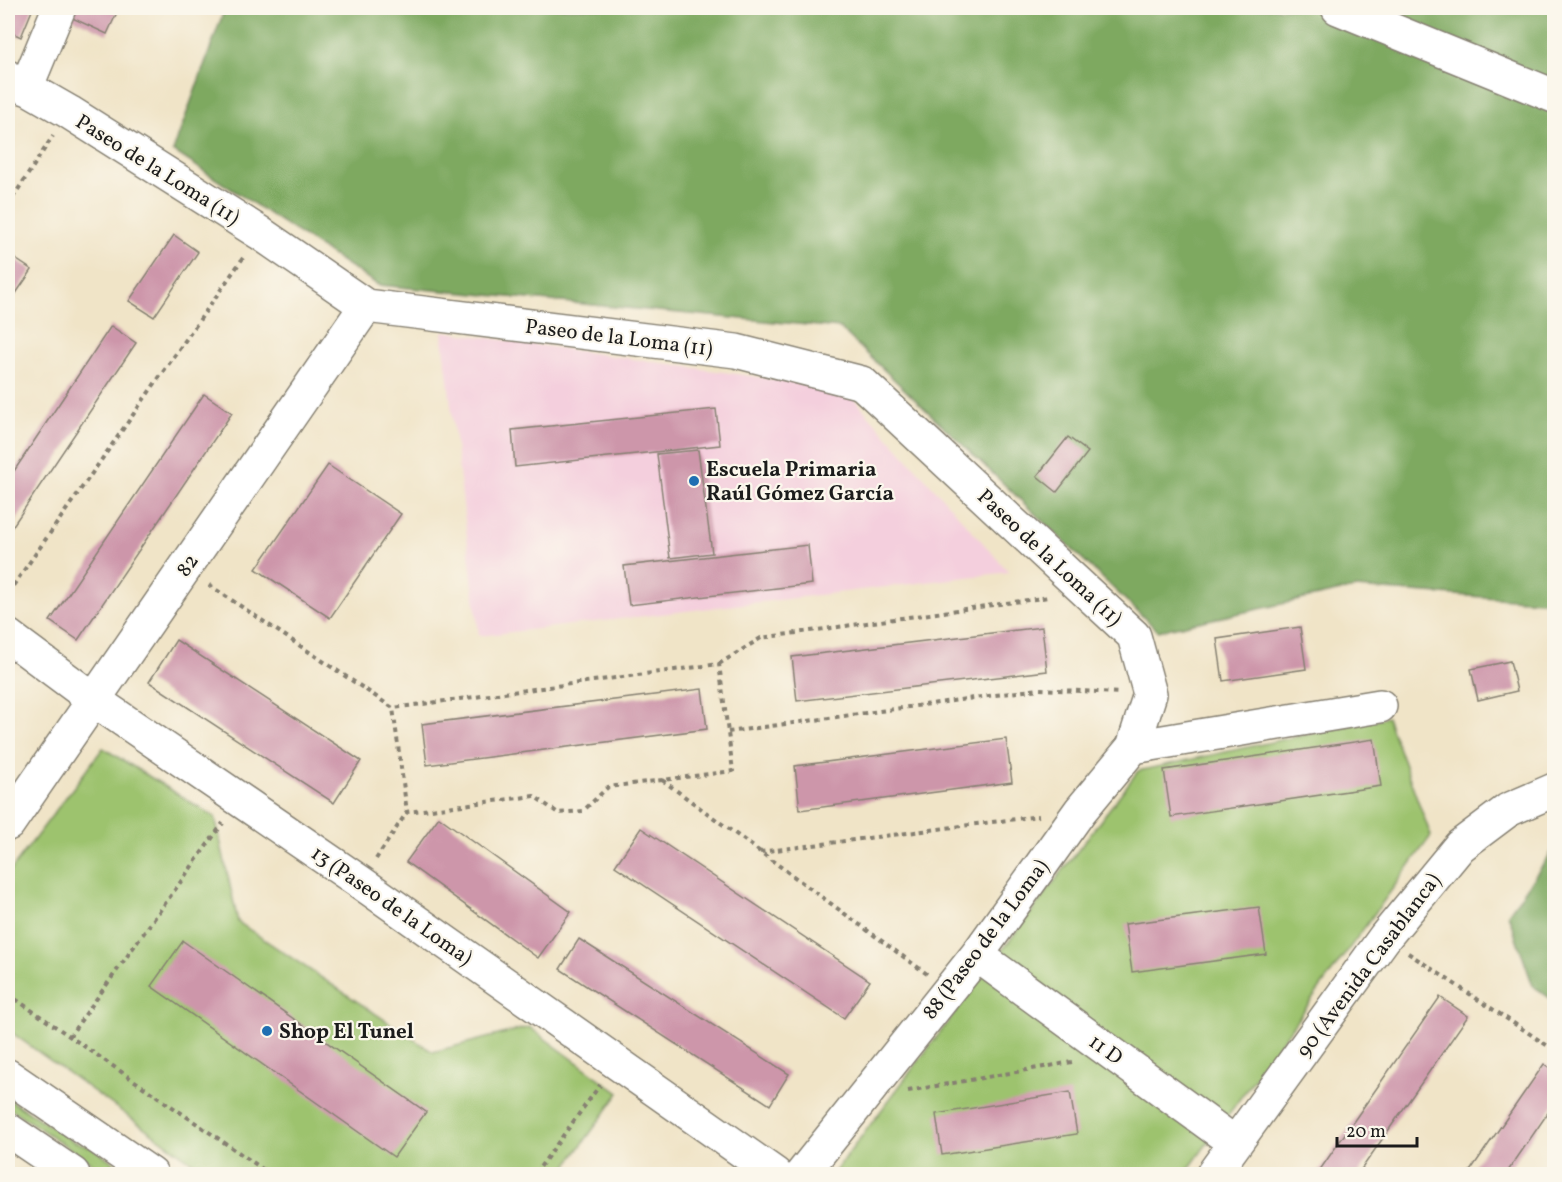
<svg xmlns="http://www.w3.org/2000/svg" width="1562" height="1182" viewBox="0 0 1562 1182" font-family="Vollkorn,serif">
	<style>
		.built { fill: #f4cfdd }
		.green { fill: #9dc36e; stroke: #5c7045; stroke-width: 1.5 }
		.forest { fill: #7ea961; stroke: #4d623e; stroke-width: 1.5 }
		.building { fill: #cd96aa }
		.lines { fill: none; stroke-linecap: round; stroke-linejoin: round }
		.minor-casing { stroke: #868072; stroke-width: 36 }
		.major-casing { stroke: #868072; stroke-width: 36 }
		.highway-casing { stroke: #868072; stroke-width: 36 }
		.path { stroke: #868072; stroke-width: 4; stroke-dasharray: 4.5 4.5; stroke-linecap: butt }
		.minor { stroke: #fff; stroke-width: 33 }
		.major { stroke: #fff; stroke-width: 33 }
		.highway { stroke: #fff; stroke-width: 33 }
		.poi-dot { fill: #1f6fb2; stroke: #fbf7ec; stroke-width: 2 }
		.labels { text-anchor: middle; stroke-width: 4.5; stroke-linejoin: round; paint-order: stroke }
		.street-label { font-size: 21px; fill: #1c1c1c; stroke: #fbf7ec }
		.poi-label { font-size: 21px; font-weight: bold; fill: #1c1c1c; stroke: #fbf7ec; text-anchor: start }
	</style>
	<rect width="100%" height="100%" fill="#fbf7ec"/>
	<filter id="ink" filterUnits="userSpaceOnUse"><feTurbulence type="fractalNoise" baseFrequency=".0167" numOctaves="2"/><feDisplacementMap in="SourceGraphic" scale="12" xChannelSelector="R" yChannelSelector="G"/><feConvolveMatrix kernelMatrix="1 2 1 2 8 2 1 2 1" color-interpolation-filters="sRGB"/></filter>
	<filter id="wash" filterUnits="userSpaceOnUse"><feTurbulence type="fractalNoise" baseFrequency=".008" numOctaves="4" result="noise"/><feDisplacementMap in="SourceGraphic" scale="24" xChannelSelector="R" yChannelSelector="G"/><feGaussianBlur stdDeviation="1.35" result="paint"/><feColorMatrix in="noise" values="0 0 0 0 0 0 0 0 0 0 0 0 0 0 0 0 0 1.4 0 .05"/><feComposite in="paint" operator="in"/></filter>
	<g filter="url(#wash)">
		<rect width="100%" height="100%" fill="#f0e4c7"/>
		<!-- built -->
		<path class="built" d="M442,331l404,59 163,182 -530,64z"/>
		<!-- green -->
		<path class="green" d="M1387,717l44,119 -246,338h-352l305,-403z
			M103,748l112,69 23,105 195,130 96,-25 90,66 -58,81h-352l-201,-144v-156z
			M8,1099l65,42 18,6 40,27h-23l-100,-67z"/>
		<!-- forest -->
		<path class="forest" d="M225,8h1329v594l-199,-14 -197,43 -318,-303 -462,-43 -205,-134z
			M1554,849v152l-21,-15 -25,-72z"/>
		<g id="blocks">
			<!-- building -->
			<path class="building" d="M8,8h25l-12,29 -13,-6z
				M74,8h45l-12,26 -37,-17z
				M174,235l24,17 -44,65 -25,-16z
				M8,254l24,16 -24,35z
				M111,326l25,17 -128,190v-53z
				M204,394l28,19 -154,227 -28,-19z
				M716,409l4,36 -205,22 -3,-37z
				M1068,437l20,15 -31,40 -20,-16z
				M698,450l14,103 -42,5 -13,-104z
				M328,465l73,49 -71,104 -74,-49z
				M808,545l4,39 -183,21 -5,-39z
				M1042,627l5,44 -250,30 -5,-44z
				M1300,627l6,42 -83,12 -6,-42z
				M176,640l185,121 -27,42 -185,-121z
				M1510,661l7,30 -39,9 -7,-31z
				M702,689l5,40 -280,36 -5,-41z
				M1006,739l6,43 -212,28 -5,-44z
				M1374,739l7,47 -210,31 -7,-47z
				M439,817l132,95 -33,46 -132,-96z
				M641,828l229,153 -26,37 -229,-152z
				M1259,907l7,47 -134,18 -7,-48z
				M579,939l210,135 -19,31 -210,-136z
				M183,941l243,171 -32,45 -243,-171z
				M1440,997l28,19 -110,158h-41z
				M1544,1064l10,7v33l-48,70h-38z
				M1070,1092l7,42 -135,21 -6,-41z"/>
		</g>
	</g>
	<g filter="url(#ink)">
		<use href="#blocks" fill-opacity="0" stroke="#868072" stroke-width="1.5"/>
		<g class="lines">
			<!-- minor casing -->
			<g class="minor-casing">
				<path id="minor" d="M8,77l61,35 191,121 106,73 370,45 126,32 272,253 16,58 -17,53 -53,64 -103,144 -175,219
					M26,88l33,-80
					M8,636l86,64 266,182 415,292
					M1133,747l247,-41
					M8,824l358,-518
					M977,955l258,188
					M1213,1174l172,-237 75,-91 48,-36 46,-20"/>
			</g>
			<!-- major casing -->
			<g class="major-casing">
				<path id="major" d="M8,1076l143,98
					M8,1130l65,44"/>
			</g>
			<!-- highway casing -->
			<g class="highway-casing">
				<path id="highway" d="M1338,8l216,88"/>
			</g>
			<!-- path -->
			<path class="path" d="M8,205l45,-69
				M209,585l184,123 326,-44 14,107 -125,16 -25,24 -25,2 -24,-17 -127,16 -14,-104
				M8,593l235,-335
				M719,664l42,-26 288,-41
				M728,732l311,-43 81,4
				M662,780l265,194
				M760,852l279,-36
				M376,859l31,-47
				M1408,953l146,97
				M8,994l262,180
				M69,1037l154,-214
				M908,1091l164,-29
				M535,1174l65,-89"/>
			<!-- minor -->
			<use href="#minor" class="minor"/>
			<!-- major -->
			<use href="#major" class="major"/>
			<!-- highway -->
			<use href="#highway" class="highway"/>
		</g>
	</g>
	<!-- markers -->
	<g class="poi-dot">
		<circle cx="694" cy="481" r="6"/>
		<circle cx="267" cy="1031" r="6"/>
	</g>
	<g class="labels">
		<!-- street labels -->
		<g class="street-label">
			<text transform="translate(158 169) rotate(32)" y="7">Paseo de la Loma (11)</text>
			<text transform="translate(619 337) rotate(7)" y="7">Paseo de la Loma (11)</text>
			<text transform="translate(1050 557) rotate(43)" y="7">Paseo de la Loma (11)</text>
			<text transform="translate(187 565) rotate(-55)" y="7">82</text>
			<text transform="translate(392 905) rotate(35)" y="7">13 (Paseo de la Loma)</text>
			<text transform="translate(985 939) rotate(-53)" y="7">88 (Paseo de la Loma)</text>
			<text transform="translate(1368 965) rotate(-53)" y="7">90 (Avenida Casablanca)</text>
			<text transform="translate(1106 1049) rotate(36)" y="7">11 D</text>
		</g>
		<!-- poi labels -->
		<g class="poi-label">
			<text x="706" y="476">Escuela Primaria<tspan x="706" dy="24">Raúl Gómez García</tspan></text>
			<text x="279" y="1038">Shop El Tunel</text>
		</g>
	</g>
	<!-- margin -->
	<rect width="1562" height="1182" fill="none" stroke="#fbf7ec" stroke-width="30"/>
	<!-- scale -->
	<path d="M1337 1137v9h80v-9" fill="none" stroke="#1c1c1c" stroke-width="3"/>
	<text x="1346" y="1137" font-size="18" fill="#1c1c1c" stroke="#fbf7ec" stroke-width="4.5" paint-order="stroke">20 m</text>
</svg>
